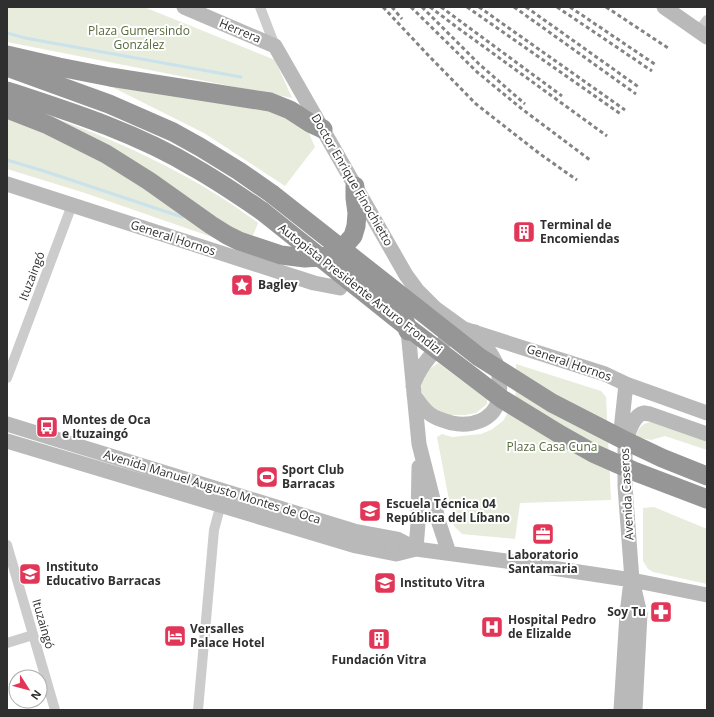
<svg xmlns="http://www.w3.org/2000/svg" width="714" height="717" viewBox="0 0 714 717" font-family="'Open Sans',sans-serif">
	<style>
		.green { fill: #e7ecdd }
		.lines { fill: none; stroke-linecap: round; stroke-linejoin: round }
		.stream { stroke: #cae2eb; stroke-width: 3 }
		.street { stroke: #ccc; stroke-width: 10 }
		.secondary { stroke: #b9b9b9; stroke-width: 15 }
		.highway { stroke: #969696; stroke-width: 19 }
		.rail { stroke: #848484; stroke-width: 3; stroke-dasharray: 4 3; stroke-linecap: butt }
		.highway-bridge { stroke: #969696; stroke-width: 19 }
		.labels { text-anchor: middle; stroke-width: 4; stroke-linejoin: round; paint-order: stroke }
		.park-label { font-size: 12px; fill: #576a3d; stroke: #fff }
		.street-label { font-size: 12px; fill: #2f2f2f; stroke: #fff }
		.poi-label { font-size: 12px; font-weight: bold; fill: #2f2f2f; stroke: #fff; text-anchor: start }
	</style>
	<rect width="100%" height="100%" fill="#fff"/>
	<!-- green -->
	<path class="green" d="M7,7h137l131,53 17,38 -285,-56z
		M100,81l170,27 38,23 7,16 -30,39 -81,-53z
		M7,116l75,32 150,96 -147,-51 -78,-24z
		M52,117c73,27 144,59 206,106l-6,15 -16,-4z
		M438,363l49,36v5l-11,9 -11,2h-17l-16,-6 -8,-11 -3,-9 2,-12 7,-8z
		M516,364l85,27 5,6 5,103 -91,3 -5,36 -53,-5 -8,-8 -17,-89 5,-3 10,3 29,-3 10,-4 12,-9 12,-21 1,-13z
		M650,422l7,1 50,17v10l-42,-14 -14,4 -15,-3c2,-8 5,-13 14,-15z
		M654,507l53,22v55l-54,-12 -5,-3 -5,-8v-53z"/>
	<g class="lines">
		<!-- stream -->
		<path class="stream" d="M7,33l18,5 216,39
			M7,160l40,12 135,45"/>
		<!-- street -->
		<path class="street" d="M260,7l15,39
			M699,31l8,-11
			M7,378l65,-173
			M7,545l48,165
			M7,643l26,-8
			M198,710l16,-180 8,-30"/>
		<!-- secondary -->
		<path class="secondary" d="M184,7l91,39 131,229 11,15 18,18 29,21 141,45 21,10 81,29
			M664,7l43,30
			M7,184l307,99 26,5
			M408,331l11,113 20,79 10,30
			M626,384l-5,46 4,13v43l7,94 8,34 -5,96
			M413,386c5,-17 18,-32 31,-44
			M414,395c5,7 9,14 16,19 6,5 15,7 22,9 18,4 40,-2 46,-21 2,-8 2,-17 1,-25 0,-2 0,-6 -1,-9 -4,-13 -15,-25 -23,-36
			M7,424l347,107 43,8 19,10 90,12 126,19 75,15
			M7,441l349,105 40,8 20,-5
			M625,443c3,-9 8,-28 19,-30 0,0 6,1 6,1l57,20
			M416,549l2,-26 1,-56
			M621,710l6,-96 3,-25"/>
		<!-- highway -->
		<path class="highway" d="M7,55l52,12 51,10 160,25 20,8 20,13 13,6
			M7,67l102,37 64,28 27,15 39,24 33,23
			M7,91c64,21 130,42 188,77 23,13 45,28 67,43
			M7,109l41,16 58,29 43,27 62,44 16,10 12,6 42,14 24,3 26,-2 15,-12 7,-8 3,-10 1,-13 -2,-15v-12
			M330,261c17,8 60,27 69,43 4,8 6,18 9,27"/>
		<!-- rail -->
		<path class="rail" d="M383,7l45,48 48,49 64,50 37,26
			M392,7l10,12
			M411,7l66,65 45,37 68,51
			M422,7l57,57 46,40
			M430,7l28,21 149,108
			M441,7l121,89
			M467,7l155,108
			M479,7l146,103
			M514,7l122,87
			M526,7l114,81
			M557,7l95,64
			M570,7l86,58
			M606,7l62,41"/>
		<!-- highway-bridge -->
		<path class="highway-bridge" d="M272,194l207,163 73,46 70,36 40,19 45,18
			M262,211l144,115 96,73 59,36 32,18 43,19 71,27"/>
	</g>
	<!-- icons -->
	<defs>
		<g id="building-square" transform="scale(1.15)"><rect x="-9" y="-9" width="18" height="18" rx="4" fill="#e13657" stroke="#fff"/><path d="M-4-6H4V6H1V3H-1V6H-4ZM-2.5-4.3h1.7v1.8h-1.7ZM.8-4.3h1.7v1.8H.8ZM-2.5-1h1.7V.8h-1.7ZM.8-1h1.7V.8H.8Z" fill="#fff"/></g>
		<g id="sight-square" transform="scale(1.15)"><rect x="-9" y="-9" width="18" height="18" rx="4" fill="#e13657" stroke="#fff"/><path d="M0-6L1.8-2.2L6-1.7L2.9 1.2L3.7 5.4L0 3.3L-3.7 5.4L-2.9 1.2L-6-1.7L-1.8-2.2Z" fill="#fff"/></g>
		<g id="bus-square" transform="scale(1.15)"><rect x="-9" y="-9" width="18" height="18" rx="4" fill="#e13657" stroke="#fff"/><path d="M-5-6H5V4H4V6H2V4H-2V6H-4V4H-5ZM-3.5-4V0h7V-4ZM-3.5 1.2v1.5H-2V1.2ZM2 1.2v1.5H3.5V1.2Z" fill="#fff"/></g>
		<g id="stadium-square" transform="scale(1.15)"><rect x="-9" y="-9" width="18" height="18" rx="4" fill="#e13657" stroke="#fff"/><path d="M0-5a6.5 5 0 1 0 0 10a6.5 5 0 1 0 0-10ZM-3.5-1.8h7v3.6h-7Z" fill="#fff"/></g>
		<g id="school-square" transform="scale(1.15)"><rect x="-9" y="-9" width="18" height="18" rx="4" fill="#e13657" stroke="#fff"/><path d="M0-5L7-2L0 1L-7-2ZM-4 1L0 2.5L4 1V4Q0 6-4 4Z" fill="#fff"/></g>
		<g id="office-square" transform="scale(1.15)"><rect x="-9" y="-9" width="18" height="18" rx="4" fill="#e13657" stroke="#fff"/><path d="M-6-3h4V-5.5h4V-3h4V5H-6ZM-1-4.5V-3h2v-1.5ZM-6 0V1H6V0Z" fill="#fff"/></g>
		<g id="pharmacy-square" transform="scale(1.15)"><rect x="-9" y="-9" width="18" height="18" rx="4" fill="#e13657" stroke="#fff"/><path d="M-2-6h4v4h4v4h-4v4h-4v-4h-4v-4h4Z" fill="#fff"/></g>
		<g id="hospital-square" transform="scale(1.15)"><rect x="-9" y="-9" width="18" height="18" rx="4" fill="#e13657" stroke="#fff"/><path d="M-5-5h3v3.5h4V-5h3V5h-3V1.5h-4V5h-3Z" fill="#fff"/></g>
		<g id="hotel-square" transform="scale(1.15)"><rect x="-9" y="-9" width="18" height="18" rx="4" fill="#e13657" stroke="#fff"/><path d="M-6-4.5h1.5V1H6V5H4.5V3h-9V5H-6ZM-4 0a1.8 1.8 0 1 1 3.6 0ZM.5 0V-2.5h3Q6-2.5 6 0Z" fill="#fff"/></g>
	</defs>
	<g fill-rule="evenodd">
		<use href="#building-square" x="524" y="232"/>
		<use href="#sight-square" x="242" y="285"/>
		<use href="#bus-square" x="47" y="427"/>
		<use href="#stadium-square" x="267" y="477"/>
		<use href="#school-square" x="370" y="511"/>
		<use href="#office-square" x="543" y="534"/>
		<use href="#school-square" x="30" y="574"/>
		<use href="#school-square" x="385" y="583"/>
		<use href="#pharmacy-square" x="661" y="612"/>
		<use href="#hospital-square" x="492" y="627"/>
		<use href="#hotel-square" x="175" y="636"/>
		<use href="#building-square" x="379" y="639"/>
	</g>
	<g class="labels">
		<!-- park labels -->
		<g class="park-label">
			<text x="139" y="35">Plaza Gumersindo<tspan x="139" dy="14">González</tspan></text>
			<text x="552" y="451">Plaza Casa Cuna</text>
		</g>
		<!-- street labels -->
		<g class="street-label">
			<text transform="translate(240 31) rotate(23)" y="4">Herrera</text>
			<text transform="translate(352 180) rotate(60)" y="4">Doctor Enrique Finochietto</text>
			<text transform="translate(173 238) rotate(18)" y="4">General Hornos</text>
			<text transform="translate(32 276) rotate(-69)" y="4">Ituzaingó</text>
			<text transform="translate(360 289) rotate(38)" y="4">Autopista Presidente Arturo Frondizi</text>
			<text transform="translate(569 363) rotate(19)" y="4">General Hornos</text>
			<text transform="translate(212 487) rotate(17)" y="4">Avenida Manuel Augusto Montes de Oca</text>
			<text transform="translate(627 494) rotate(-93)" y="4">Avenida Caseros</text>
			<text transform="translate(43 624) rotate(74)" y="4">Ituzaingó</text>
		</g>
		<!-- poi labels -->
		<g class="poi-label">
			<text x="540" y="229">Terminal de<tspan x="540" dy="14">Encomiendas</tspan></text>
			<text x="258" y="289">Bagley</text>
			<text x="62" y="424">Montes de Oca<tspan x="62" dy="14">e Ituzaingó</tspan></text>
			<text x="282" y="474">Sport Club<tspan x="282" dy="14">Barracas</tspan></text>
			<text x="386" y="508">Escuela Técnica 04<tspan x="386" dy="14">República del Líbano</tspan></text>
			<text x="543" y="559" text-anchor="middle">Laboratorio<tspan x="543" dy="14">Santamaria</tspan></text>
			<text x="46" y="571">Instituto<tspan x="46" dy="14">Educativo Barracas</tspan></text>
			<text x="400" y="587">Instituto Vitra</text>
			<text x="646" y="616" text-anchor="end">Soy Tu</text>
			<text x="508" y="624">Hospital Pedro<tspan x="508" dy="14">de Elizalde</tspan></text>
			<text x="190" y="633">Versalles<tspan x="190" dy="14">Palace Hotel</tspan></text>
			<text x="379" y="664" text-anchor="middle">Fundación Vitra</text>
		</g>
	</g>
	<!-- border -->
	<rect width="714" height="717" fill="none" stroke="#2f2f2f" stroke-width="16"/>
	<!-- north arrow -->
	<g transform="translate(28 689) rotate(126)"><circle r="19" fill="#ffffff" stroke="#acacac"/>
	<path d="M0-3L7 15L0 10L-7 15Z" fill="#e13657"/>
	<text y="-6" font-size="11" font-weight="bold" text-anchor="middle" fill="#2f2f2f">N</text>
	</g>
</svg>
